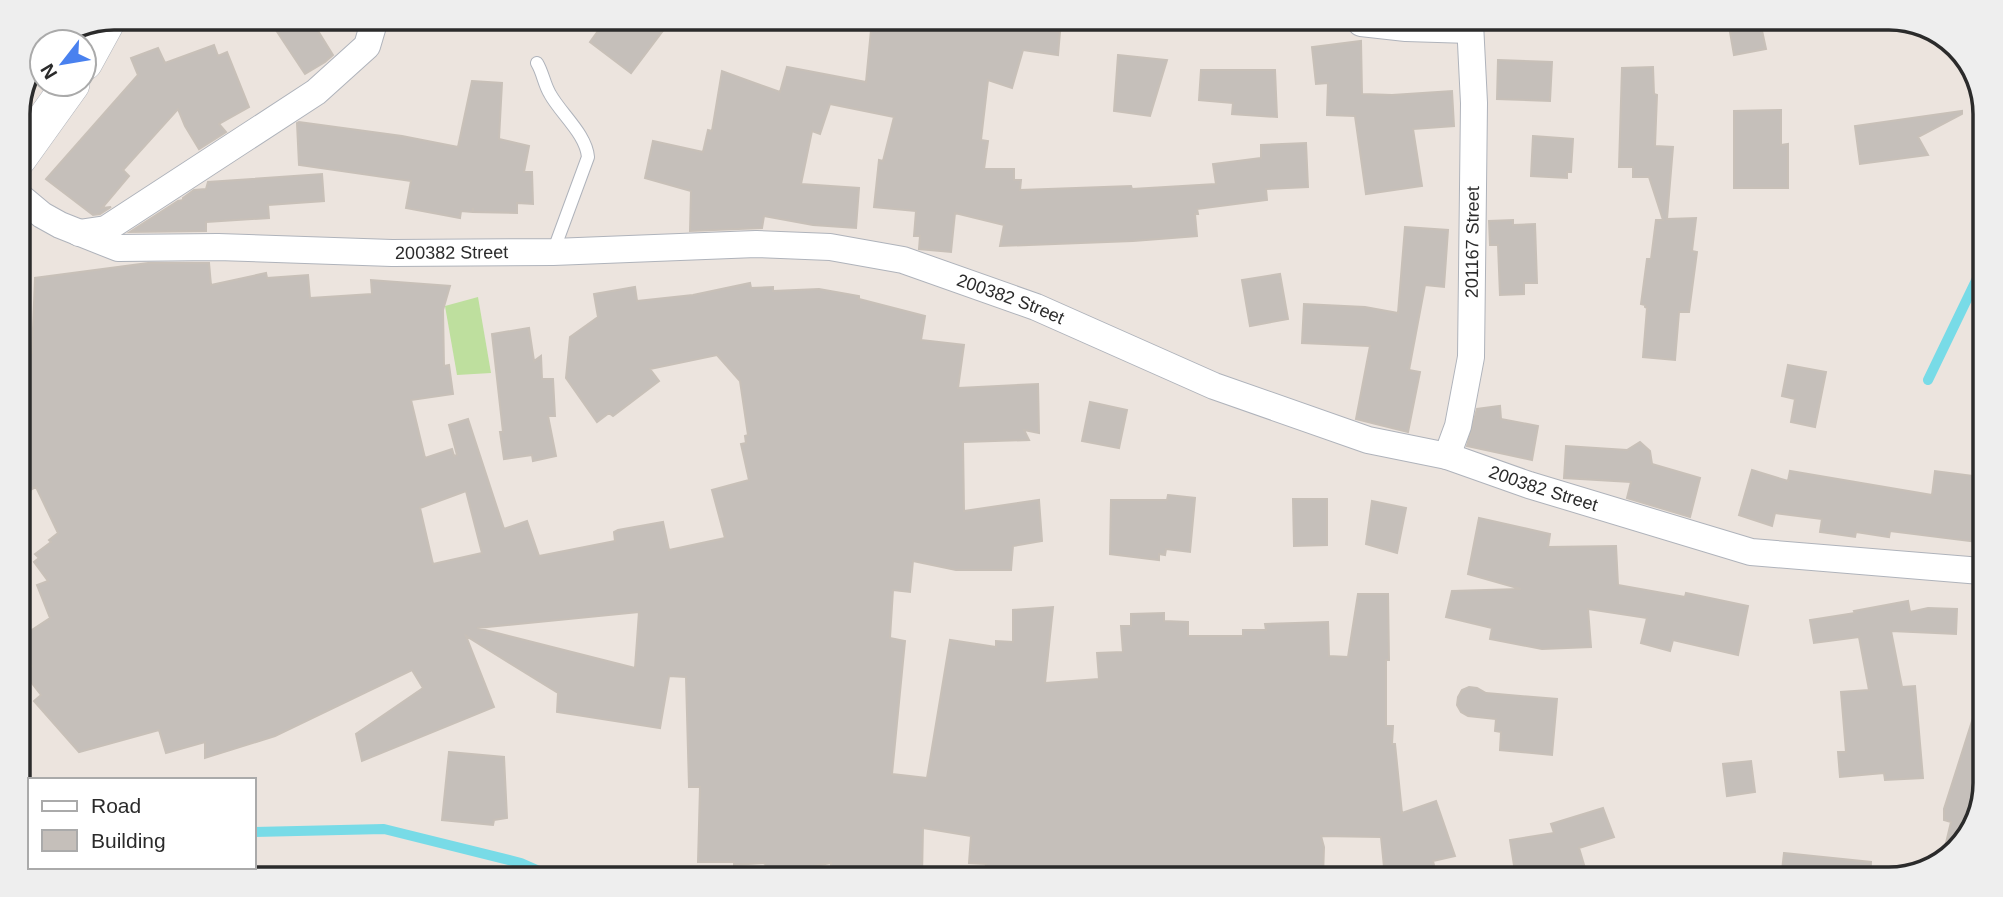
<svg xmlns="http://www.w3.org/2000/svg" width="2003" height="897" viewBox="0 0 2003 897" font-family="Arial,sans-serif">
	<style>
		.green { fill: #bedf9e }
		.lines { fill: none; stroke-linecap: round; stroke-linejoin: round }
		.stream { stroke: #78dbe7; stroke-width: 10 }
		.building { fill: #c5bfba; stroke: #c8c0b8; stroke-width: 2; fill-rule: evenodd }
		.lane-casing { stroke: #afb3bb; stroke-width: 14 }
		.street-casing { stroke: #afb3bb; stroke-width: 28 }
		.secondary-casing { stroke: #afb3bb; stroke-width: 38 }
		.lane { stroke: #fff; stroke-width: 12 }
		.street { stroke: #fff; stroke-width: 26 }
		.secondary { stroke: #fff; stroke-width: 37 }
		.labels { text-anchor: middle; stroke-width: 5; stroke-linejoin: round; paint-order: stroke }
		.street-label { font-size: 18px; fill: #2b2b2b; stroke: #fff }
		.rim { fill: none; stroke: #2b2b2b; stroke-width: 3.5 }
	</style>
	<rect width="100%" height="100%" fill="#ece4de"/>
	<!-- green -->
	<path class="green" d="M478,297l13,76 -34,2 -12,-69z"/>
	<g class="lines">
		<!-- stream -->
		<path class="stream" d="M1928,380l56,-116
			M254,832l130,-3 137,34 25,11"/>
	</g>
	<!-- building -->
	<path class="building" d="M289,18h21l23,37 -8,7 -20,12 -31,-47z
		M606,20h65l-40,53 -41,-31z
		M878,21h136l-2,5 48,6 -2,23 -35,-5 -11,38 -24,-8 -7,60 7,1 -4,28h30v11h7l-1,10 111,-4 1,3 84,-5 -3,-20 48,-6v-13l45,-2 2,44 -42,2 1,11 -70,9 1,5h-3l2,22 -64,5 -133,5 4,-21 -49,-12 -4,39 -32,-3 1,-13h-6l2,-25 -42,-4 5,-47 4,1 11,-44 -64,-13 -10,30 -8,-3 -11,53 58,4 -3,40 -43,-3 -49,-9 -2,12 -72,3 1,-40 -46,-13 8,-37 50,11 5,-22 4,1 10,-60 58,21 7,-25 79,15 5,-52 6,1z
		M1761,26l5,23 -32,6 -4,-23z
		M1361,41l1,53 30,1 60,-4 2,35 -41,3 9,57 -56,8 -11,-78 -28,-1 1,-32 -12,1 -4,-37z
		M214,45l4,11 9,-4 22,55 -30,17 7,8 -27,17 -14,-23 -7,-17 -55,61 6,6 -27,32 9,-1 -11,7 -7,1 -47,-36 92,-104 -7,-17 27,-10 7,15z
		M1118,55l49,5 -17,56 -36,-5z
		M1498,60l54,2 -2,39 -53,-2z
		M1653,67l1,27 3,1 -2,51 18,1 -6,72 29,-1 -4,33 5,1 -8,60h-10l-4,48 -32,-3 4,-49 -2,-1v-2l-4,-1 6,-45h4l5,-39h7l-14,-43h-16v-10h-14l3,-99z
		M1201,70h74l2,47 -45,-3 1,-11 -34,-3z
		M472,81l30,2 -3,56 30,7 -5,26h8l1,32 -16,-1v10l-44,-1v-4l-1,4 -11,-1 -1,7 -54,-10 5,-27 -112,-16 -2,-42 2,-1 103,14 56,11z
		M1781,110v35l7,-1v44h-54v-77z
		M1962,111v3l-44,23 10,18 -68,9 -5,-38z
		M1533,136l40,3 -2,33h-4v6l-36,-2z
		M322,174l2,27 -56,4 1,13 -63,4v9l-76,1 48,-31 5,-1v-2l11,-8 12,-1 2,-7z
		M1513,220v5l22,-1 2,59h-13v11l-24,1 -2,-50h-8l-1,-24z
		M1405,227l43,3 -4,57 -19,-2 -16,85 11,2 -12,60 -52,-13 14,-73 -68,-3 2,-39 61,3 33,6z
		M148,263h61l2,22 55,-12 1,5 41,-3 2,23 62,-4 -1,-14 79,6 -7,24 1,56 5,-1 4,29 -42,6 14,58 27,-9 2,7 3,-1 -8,-30 19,-6 36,110 23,-8 12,35 76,-15 -1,-9 4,-2 45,-8 6,28 56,-12 -13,-48 37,-10 -8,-36 5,-1 -1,-7 3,-1 -8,-54 -23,-26 -67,14 9,12 -46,35 -4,-3 -12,9 -31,-44 4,-41 28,-20 -4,-23 41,-7 2,14 56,-6 57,-12 1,5 22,-1v4l46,-2 40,7v3l66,17 -4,24 43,5 -6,43 80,-4 1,49 -15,-3 5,10 -66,2 1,69 75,-11 3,41 -29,5 -2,24h-55l-43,-9 -3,31 -17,-2 -3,48 15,3 -13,133 35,4 23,-138 46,7v-6l17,1v-32l40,-3 -8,76 54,-4 -2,-26 26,-1 -2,-26h10v-12l33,-1v8l24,1v14h55v-6h23l-1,-6 63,-2 1,34 19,1 10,-63h30l1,66h-3v66h7l-1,18h3l7,69 34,-12 19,55 -22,5 4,17 -52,-1 -4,-40 -60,-1 3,11 -1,30 -338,-1 1,-12 -17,-1 2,-27 -48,-8 -1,48 -91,-1v-12l-64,11 -2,-11 -31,2v-3h-36l2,-75h-11l-3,-110 -17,-1 -9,52 -103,-16 1,-19 -92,-57 28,71 -132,54 -6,-27 67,-46 -11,-18 -137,66 -70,22v-16l-39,11 -7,-23 -80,22 -45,-51 7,-6 -17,-22 8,-7 -14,-21v-6l32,-21 -13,-33 11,-4 -14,-19 5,-4 -4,-4 16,-12 -2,-2 9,-7 -22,-46 -18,10v-129h10l1,-15h3l3,-75zM466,491l16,62 -49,11 -13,-56zM639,612l-4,56 -158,-40z
		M1280,274l8,45 -38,7 -8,-46z
		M529,328l5,33 7,-5 1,23h11l2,37h-7l8,40 -23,5 -1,-6 -28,4 -4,-27h3l-11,-98z
		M1788,365l38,7 -11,55 -24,-5 4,-23 -13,-3z
		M1090,402l37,8 -8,38 -37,-7z
		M1500,406l1,13 37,7 -6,34 -65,-14 10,-37z
		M1640,442l10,9 2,13 48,14 -10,39 -63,-19 4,-16 -67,-4 2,-32 61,4z
		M1752,470l36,11 2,-10 142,24 3,-24 47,6 -5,65 -87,-11 -1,6 -33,-5 -1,5 -35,-5 2,-13 -47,-6 -3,13 -33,-11z
		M1168,495l27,3 -5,54 -24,-3 -1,6 -6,-1v6l-49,-6 1,-54h56z
		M1293,499h34v46l-33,1z
		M1372,501l34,7 -9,45 -31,-9z
		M1479,518l71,16 -2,13 68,-1 2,39 67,12 1,-4 62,13 -10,49 -65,-15 -3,11 -29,-8 6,-25 -59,-9 3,38 -49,2 -52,-10 2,-11 -46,-11 6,-26 69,-2 -53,-15z
		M1908,601l2,11 18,-4 29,1 -1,25 -65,-3 11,56 13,-1 8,92 -38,2 -1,-7 -44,4 -2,-25h8l-5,-60 28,-2 -10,-53 -45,6 -4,-23 45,-7 -1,-2z
		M1469,687l8,1 9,5 71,6 -5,56 -52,-5 1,-18 -6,-1 1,-12 -28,-3 -7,-4 -4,-7 1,-8 4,-7z
		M1973,718h6l-1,103 -37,43 10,-42 -7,-2v-11z
		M449,752l55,5 3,61 -13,2 -1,5 -51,-5z
		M1751,761l4,31 -28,4 -4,-32z
		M1603,808l11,29 -35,11 6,20 -31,10h-38l-6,-38 44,-7 -3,-9z
		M1784,853l87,9 -1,17h-89z"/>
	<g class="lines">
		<!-- lane casing -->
		<g class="lane-casing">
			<path id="lane" d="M537,63c6,10 7,21 13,31 11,20 36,40 38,63l-35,95"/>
		</g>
		<!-- street casing -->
		<g class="street-casing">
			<g id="street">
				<path d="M1361,23l45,5 64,2"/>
				<path id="s1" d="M18,195l24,20 18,10 58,23 100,-1 174,6 161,-1 203,-8 74,3 73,13 133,47 178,79 154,54 79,16 82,29 222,67 230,19"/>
				<path d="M79,233l27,-4 210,-137 51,-46 8,-27"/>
				<path id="s2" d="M1447,456l11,-30 13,-69 3,-254 -4,-80"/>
			</g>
		</g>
		<!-- secondary casing -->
		<g class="secondary-casing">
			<path id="secondary" d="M84,62l23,-42
				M18,158l53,-74"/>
		</g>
		<!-- lane -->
		<use href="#lane" class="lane"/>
		<!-- street -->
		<use href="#street" class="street"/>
		<!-- secondary -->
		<use href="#secondary" class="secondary"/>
	</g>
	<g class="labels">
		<!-- street labels -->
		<g class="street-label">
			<text dy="6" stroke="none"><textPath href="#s2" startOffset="217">201167 Street</textPath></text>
			<text dy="6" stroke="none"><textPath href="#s1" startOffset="448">200382 Street</textPath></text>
			<text dy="6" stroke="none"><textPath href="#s1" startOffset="1015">200382 Street</textPath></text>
			<text dy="6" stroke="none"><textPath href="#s1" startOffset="1582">200382 Street</textPath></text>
		</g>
	</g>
	<!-- crop -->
	<path d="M0 0H2003V897H0ZM114 30H1889A84 84 0 0 1 1973 114V783A84 84 0 0 1 1889 867H114A84 84 0 0 1 30 783V114A84 84 0 0 1 114 30Z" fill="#eee" fill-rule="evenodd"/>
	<path class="rim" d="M114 30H1889A84 84 0 0 1 1973 114V783A84 84 0 0 1 1889 867H114A84 84 0 0 1 30 783V114A84 84 0 0 1 114 30Z"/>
	<!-- legend -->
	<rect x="28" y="778" width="228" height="91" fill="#ffffff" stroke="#aaaaaa" stroke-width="2"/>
	<rect x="42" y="801" width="35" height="10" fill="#ffffff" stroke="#aaaaaa" stroke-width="2"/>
	<text x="91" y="813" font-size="21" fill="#2b2b2b">Road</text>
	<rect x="42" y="830" width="35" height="21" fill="#c5bfba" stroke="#aaaaaa" stroke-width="2"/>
	<text x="91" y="848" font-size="21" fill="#2b2b2b">Building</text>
	<!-- north arrow -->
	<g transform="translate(63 63) rotate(239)"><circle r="33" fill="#ffffff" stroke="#aaaaaa" stroke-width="2"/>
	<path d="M0-5L12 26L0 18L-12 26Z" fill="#4981ef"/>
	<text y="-10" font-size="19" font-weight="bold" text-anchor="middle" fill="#2b2b2b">N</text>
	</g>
</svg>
